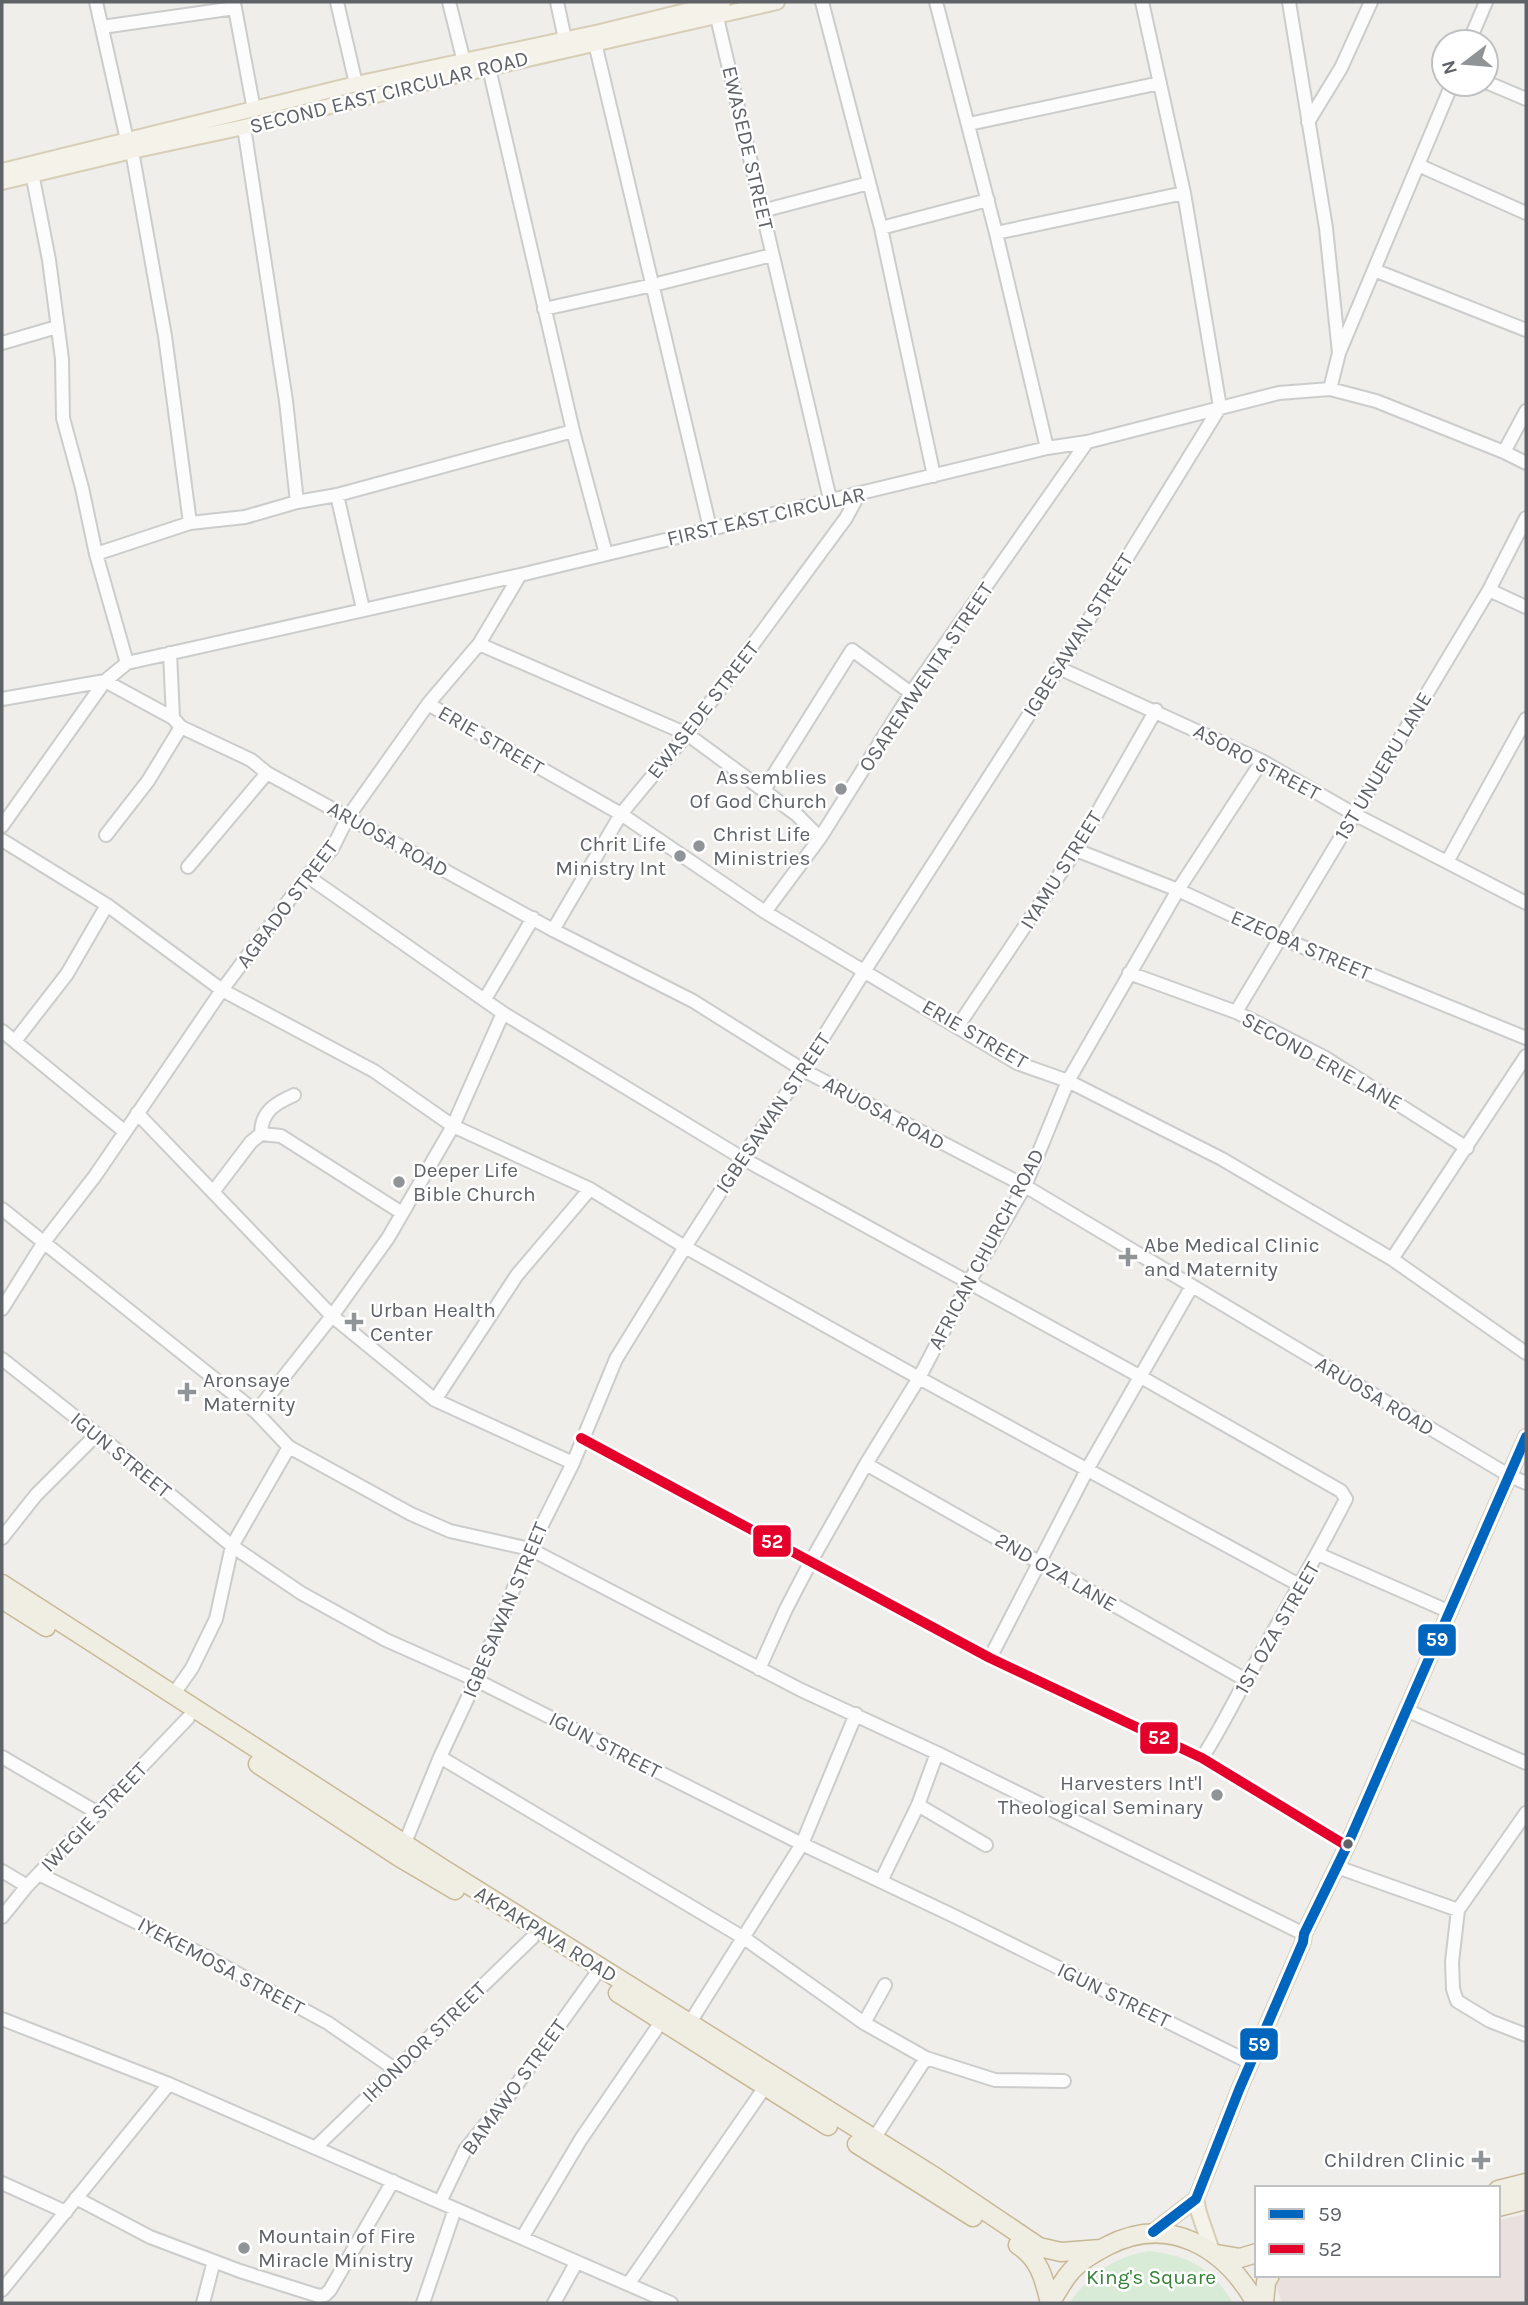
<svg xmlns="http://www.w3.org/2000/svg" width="1528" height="2305" viewBox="0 0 1528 2305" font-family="Karla,sans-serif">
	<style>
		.medical { fill: #eae0de }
		.green { fill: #d8ebd6 }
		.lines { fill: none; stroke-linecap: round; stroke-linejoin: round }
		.minor-casing { stroke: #cbcccc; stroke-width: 16 }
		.major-casing { stroke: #d7ceb8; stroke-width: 18 }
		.highway-casing { stroke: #c8b996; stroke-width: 21 }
		.minor { stroke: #fdfcfc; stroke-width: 12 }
		.major { stroke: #f4f2e9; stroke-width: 14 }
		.highway { stroke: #f0ede3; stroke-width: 18 }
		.bus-1-casing { stroke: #fff; stroke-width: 16 }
		.bus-2-casing { stroke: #fff; stroke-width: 16 }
		.bus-1 { stroke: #0065bd; stroke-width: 10 }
		.bus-2 { stroke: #e4002b; stroke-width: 10 }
		.poi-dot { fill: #919496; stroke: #fff; stroke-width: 2.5 }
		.bus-dot { fill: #5f6368; stroke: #fff; stroke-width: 2.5 }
		.labels { text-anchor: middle; stroke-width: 5; stroke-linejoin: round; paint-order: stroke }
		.street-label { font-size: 21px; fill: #5f6368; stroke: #fff }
		.poi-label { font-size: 21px; fill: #5f6368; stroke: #fff; text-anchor: start }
		.park-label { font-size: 21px; fill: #348238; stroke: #fff }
		.line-badge { stroke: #fff; stroke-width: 2.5 }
		.badge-label { font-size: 19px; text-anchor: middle; font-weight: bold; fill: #fff }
	</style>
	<rect width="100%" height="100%" fill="#efeeea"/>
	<!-- medical -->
	<path class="medical" d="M1526,2214v89h-244l-10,-27 226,-1v-55z"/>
	<!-- green -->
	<path class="green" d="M1149,2251c41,5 62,16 84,52h-164c21,-28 44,-46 80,-52z"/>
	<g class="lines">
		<!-- minor casing -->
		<g class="minor-casing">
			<path id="minor" d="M96,2l31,138
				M337,2l19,82
				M449,2l15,60
				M557,2l8,37
				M822,2l59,226 53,248
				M936,2l60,231 51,215
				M1289,2l37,226 13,125
				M234,3l20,107
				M715,9l115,490
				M102,27l133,-19
				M1469,42l17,-40
				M595,43l115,485
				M489,68l84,363 33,123
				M1486,82l40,17
				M1308,122l33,-54 30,-66
				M969,124l191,-41
				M244,127l42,274 11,101
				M132,151l33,185 25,187
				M1418,165l108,48
				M32,173l17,87 13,99 1,59 19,70 14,66 31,109
				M762,211l107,-28
				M881,228l107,-28
				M996,233l188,-40
				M1374,270l152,60
				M544,309l109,-24 119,-30
				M2,343l55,-16
				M1330,389l9,-36 113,-269
				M1504,452l22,-41
				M337,495l26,114
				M96,554l94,-31 55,-6 52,-15 40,-7 236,-64
				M1489,590l37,17
				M479,644l208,90 110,81 23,23
				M170,653l3,65
				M1059,668l203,93 92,53 172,89
				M2,699l103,-18 22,-18 393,-88 527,-127 40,-6 192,-49 51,-4 46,12 128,51 22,11
				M428,704l193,110 144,98 252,151 51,18 154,78 170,100 134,94
				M764,790l88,-140 59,43
				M2,826l103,-145 68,37 8,9 70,33 16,13 286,157 140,71 110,69 222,116 485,290 16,7
				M106,835l42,-54 33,-54
				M2,840l105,65 115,85 152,81 79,55 137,63 95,58 234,131 382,208
				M1076,850l102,40 103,48 245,100
				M1447,862l79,-143
				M188,867l79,-94
				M307,876l196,137 239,145 399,219 200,114 5,8c-31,61 -65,119 -99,179 -15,27 -28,54 -45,80
				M765,912l55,-74 91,-145 176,-251
				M553,930l68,-116 66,-80 159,-216 13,-24
				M1129,973l107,39 88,45 143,91
				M485,999l48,-81
				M1236,1012l253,-422 37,-72
				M958,1026l118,-176 80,-140
				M2,1031l122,100
				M15,1041l52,-67 40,-69
				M137,1113l195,203 103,84 138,63
				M261,1134c0,-23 15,-31 33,-39
				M213,1192l38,-50 10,-8 20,2 121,77
				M2,1209l254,203 33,35 122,67 39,17 80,18 271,141 136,63 367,181
				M1392,1259l134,-203
				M2,1309l42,-67 51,-66 127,-186 85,-114 25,-27 16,-32 80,-113 51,-60 41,-69
				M2,1359l111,88 119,99 69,47 85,47 90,40 326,164 152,72 297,147
				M435,1400l82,-125 73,-86
				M256,1412l76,-96 56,-78 65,-112 50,-113
				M581,1438l409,220 212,100 145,88
				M866,1464l380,216
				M2,1538l34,-43 61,-61
				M1318,1554l132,58
				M990,1658l98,-190 104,-182
				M759,1669l27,-60 24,-46 56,-99 53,-86 50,-96 56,-96 43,-105 110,-191 84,-129
				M173,1695l19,-27 24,-49 16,-73 57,-99
				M1406,1710l120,53
				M2,1757l96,56
				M440,1757l304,181 120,85 62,35 69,22 69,1
				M918,1805l68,40
				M1526,1813l-68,97 -6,52 1,27 4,12 33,20 36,14
				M402,1850l38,-93 36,-77 54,-131 43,-86 43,-104 69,-112 57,-89 61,-88 62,-100 194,-302 161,-261 -36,-214 -42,-191
				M1337,1867l121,43
				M2,1871l25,15
				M39,1874l170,84 119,65 68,47
				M881,1881l37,-76 19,-52
				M2,1917l25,-31 161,-168
				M2,2019l167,65 502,219
				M864,2023l21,-38
				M689,2024l113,-180 54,-130
				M873,2140l53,-82
				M316,2147l217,-210
				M2,2183l64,29
				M76,2198l74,39 90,34 79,25 6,-1 5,-5 63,-109
				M440,2202l25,-52 45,-56 84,-117
				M522,2238l59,-99 80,-117
				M629,2283l136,-196
				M2,2290l167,-206
				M203,2303l11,-42
				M423,2303l32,-94
				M554,2303l22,-40"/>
		</g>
		<!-- major casing -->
		<g class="major-casing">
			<path id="major" d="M2,171l354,-87 244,-52 123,-30
				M2,182l130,-31 112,-24 222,-54 311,-71
				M1196,2199l3,14 13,38
				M1153,2232l43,-33 43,-109 64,-148 1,-8 43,-88 179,-409"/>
		</g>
		<!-- highway casing -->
		<g class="highway-casing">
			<path id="highway" d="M2,1584l443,286 490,307 104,70 22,5 40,-3
				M2,1599l44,28
				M258,1764l141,93 56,33
				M618,1993l210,133
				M857,2144l116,73
				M1498,2190l28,-7
				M1498,2207l28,-7
				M1018,2245c22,14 26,34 32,58
				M1217,2254l23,4 17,-5
				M1050,2303c6,-9 11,-19 18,-28 10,-13 24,-21 39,-29 62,-32 117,1 149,57
				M1264,2303l2,-21 4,-7"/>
		</g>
		<!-- minor -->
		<use href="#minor" class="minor"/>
		<!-- major -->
		<use href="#major" class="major"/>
		<!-- highway -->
		<use href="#highway" class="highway"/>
		<!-- bus-1 casing -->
		<g class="bus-1-casing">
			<path id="bus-1" d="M1153,2232l43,-33 43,-109 64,-148 1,-8 43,-88 179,-409"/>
		</g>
		<!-- bus-2 casing -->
		<g class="bus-2-casing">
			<path id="bus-2" d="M581,1438l409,220 212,100 145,88"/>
		</g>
		<!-- bus-1 -->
		<use href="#bus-1" class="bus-1"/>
		<!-- bus-2 -->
		<use href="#bus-2" class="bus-2"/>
	</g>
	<!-- markers -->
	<g class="poi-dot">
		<circle cx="841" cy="789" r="7"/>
		<circle cx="699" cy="846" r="7"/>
		<circle cx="680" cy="856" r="7"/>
		<circle cx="399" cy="1182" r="7"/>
		<path d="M1124.5 1246.5h7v7h7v7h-7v7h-7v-7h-7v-7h7z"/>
		<path d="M350.5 1311.5h7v7h7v7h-7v7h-7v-7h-7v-7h7z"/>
		<path d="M183.5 1381.5h7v7h7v7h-7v7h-7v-7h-7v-7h7z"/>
		<circle cx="1217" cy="1795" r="7"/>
		<path d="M1477.5 2149.5h7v7h7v7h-7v7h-7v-7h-7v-7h7z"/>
		<circle cx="244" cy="2248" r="7"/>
	</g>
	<circle class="bus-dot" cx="1348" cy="1844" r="6"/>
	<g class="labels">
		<!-- street labels -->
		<g class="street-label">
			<text transform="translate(389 92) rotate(-14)" y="7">SECOND EAST CIRCULAR ROAD</text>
			<text transform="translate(748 148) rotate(77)" y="7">EWASEDE STREET</text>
			<text transform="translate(766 516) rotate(-13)" y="7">FIRST EAST CIRCULAR</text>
			<text transform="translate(1078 635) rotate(-58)" y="7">IGBESAWAN STREET</text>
			<text transform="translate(926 677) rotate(-56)" y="7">OSAREMWENTA STREET</text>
			<text transform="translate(703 710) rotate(-52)" y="7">EWASEDE STREET</text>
			<text transform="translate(491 740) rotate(30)" y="7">ERIE STREET</text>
			<text transform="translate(1257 762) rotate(28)" y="7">ASORO STREET</text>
			<text transform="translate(1383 766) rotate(-59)" y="7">1ST UNUERU LANE</text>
			<text transform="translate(388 839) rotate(29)" y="7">ARUOSA ROAD</text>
			<text transform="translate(1061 870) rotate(-58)" y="7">IYAMU STREET</text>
			<text transform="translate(287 904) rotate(-53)" y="7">AGBADO STREET</text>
			<text transform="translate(1301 945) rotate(23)" y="7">EZEOBA STREET</text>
			<text transform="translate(975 1034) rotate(30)" y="7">ERIE STREET</text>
			<text transform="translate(1322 1061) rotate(29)" y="7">SECOND ERIE LANE</text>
			<text transform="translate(773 1113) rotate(-56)" y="7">IGBESAWAN STREET</text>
			<text transform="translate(884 1113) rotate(28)" y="7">ARUOSA ROAD</text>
			<text transform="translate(986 1249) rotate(-62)" y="7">AFRICAN CHURCH ROAD</text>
			<text transform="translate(1375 1396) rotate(31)" y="7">ARUOSA ROAD</text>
			<text transform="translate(121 1455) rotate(39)" y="7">IGUN STREET</text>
			<text transform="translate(1056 1572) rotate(30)" y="7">2ND OZA LANE</text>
			<text transform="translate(505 1610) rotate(-67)" y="7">IGBESAWAN STREET</text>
			<text transform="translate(1277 1628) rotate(-60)" y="7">1ST OZA STREET</text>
			<text transform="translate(605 1745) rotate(27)" y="7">IGUN STREET</text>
			<text transform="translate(94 1817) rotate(-46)" y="7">IWEGIE STREET</text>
			<text transform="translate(546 1934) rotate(32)" y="7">AKPAKPAVA ROAD</text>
			<text transform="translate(221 1966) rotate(28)" y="7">IYEKEMOSA STREET</text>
			<text transform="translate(1114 1995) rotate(26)" y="7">IGUN STREET</text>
			<text transform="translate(424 2042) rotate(-44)" y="7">IHONDOR STREET</text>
			<text transform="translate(514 2087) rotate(-54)" y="7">BAMAWO STREET</text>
		</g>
		<!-- poi labels -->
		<g class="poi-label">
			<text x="827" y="784" text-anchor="end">Assemblies<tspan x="827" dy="24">Of God Church</tspan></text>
			<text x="713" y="841">Christ Life<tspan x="713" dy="24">Ministries</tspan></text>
			<text x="666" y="851" text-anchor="end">Chrit Life<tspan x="666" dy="24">Ministry Int</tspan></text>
			<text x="413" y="1177">Deeper Life<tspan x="413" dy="24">Bible Church</tspan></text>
			<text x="1144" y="1252">Abe Medical Clinic<tspan x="1144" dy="24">and Maternity</tspan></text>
			<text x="370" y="1317">Urban Health<tspan x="370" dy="24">Center</tspan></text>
			<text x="203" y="1387">Aronsaye<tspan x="203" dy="24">Maternity</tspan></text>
			<text x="1203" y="1790" text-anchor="end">Harvesters Int'l<tspan x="1203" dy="24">Theological Seminary</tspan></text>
			<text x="1465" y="2167" text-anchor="end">Children Clinic</text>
			<text x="258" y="2243">Mountain of Fire<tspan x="258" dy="24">Miracle Ministry</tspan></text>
		</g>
		<!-- park labels -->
		<g class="park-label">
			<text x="1151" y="2284">King's Square</text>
		</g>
	</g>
	<g class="line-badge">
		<rect x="752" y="1524" width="40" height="34" rx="7" fill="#e4002b"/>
		<rect x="1417" y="1623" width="40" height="34" rx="7" fill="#0065bd"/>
		<rect x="1139" y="1721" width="40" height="34" rx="7" fill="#e4002b"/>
		<rect x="1239" y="2027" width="40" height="34" rx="7" fill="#0065bd"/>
	</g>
	<g class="badge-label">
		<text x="772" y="1548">52</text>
		<text x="1437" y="1646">59</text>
		<text x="1159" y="1744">52</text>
		<text x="1259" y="2051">59</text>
	</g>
	<!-- border -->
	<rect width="1528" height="2305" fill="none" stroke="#5f6368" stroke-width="7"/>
	<!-- legend -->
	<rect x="1255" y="2186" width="245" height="91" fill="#ffffff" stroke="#bfc1c3" stroke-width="2"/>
	<rect x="1269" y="2209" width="35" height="10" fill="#0065bd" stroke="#bfc1c3" stroke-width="2"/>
	<text x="1318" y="2221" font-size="21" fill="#5f6368">59</text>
	<rect x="1269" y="2244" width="35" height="10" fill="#e4002b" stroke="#bfc1c3" stroke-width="2"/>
	<text x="1318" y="2256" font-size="21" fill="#5f6368">52</text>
	<!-- north arrow -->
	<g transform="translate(1465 63) rotate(254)"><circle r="33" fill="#ffffff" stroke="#bfc1c3" stroke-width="2"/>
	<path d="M0-5L12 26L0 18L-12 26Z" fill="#919496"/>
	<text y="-10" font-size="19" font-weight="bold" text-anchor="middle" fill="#5f6368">N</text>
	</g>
</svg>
